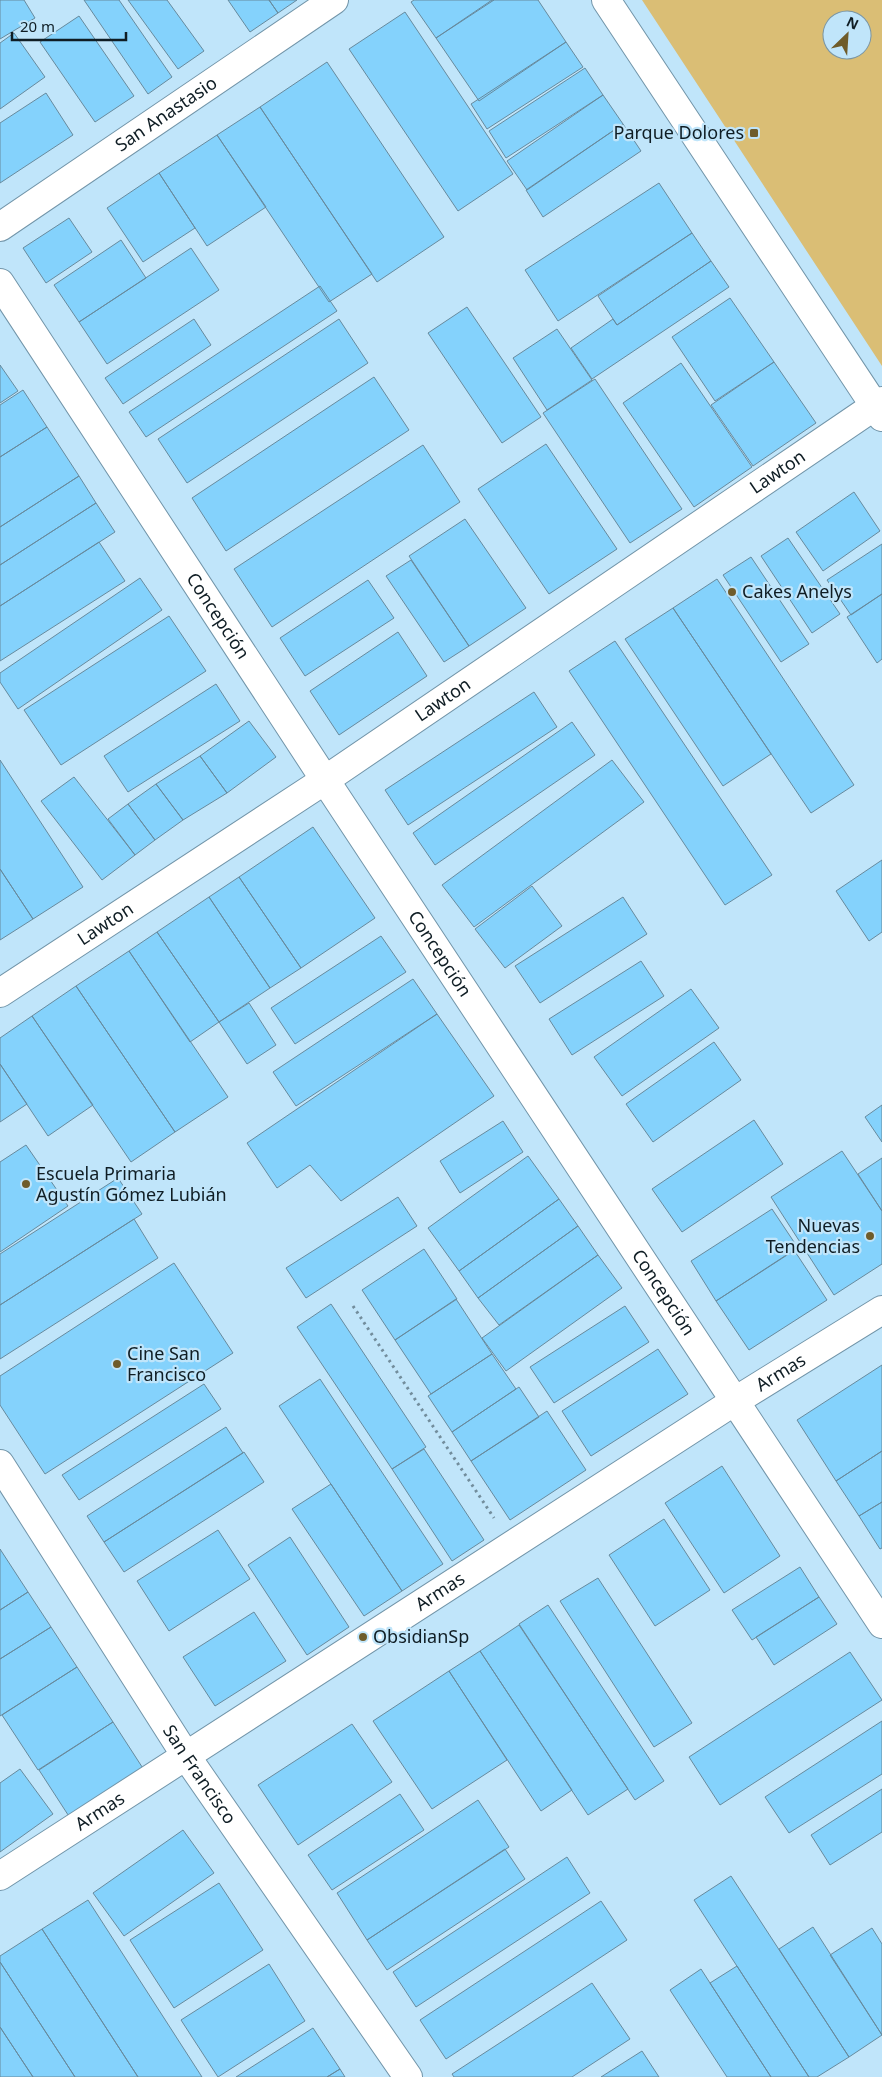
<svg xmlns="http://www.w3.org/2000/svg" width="882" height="2077" viewBox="0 0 882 2077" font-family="'Noto Sans',sans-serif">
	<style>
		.green { fill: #dabe75; fill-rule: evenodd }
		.building { fill: #84d2fc; stroke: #678a9d }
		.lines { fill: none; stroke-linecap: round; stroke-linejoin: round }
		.street-casing { stroke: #7295a9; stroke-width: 30 }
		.secondary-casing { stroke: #7295a9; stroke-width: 30 }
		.path { stroke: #728d9c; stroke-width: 3; stroke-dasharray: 2.5 4; stroke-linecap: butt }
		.street { stroke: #fff; stroke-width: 28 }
		.secondary { stroke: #fff; stroke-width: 28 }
		.poi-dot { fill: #6f5c2a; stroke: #c0e5fa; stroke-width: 2 }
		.labels { text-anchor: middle; stroke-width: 4.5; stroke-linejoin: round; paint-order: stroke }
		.street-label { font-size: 18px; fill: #0f1d24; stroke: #c0e5fa }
		.poi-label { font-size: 18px; fill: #0f1d24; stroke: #c0e5fa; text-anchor: start }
	</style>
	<rect width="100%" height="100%" fill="#c0e5fa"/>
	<!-- green -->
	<path class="green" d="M642,0h240v366zM832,20h30v30h-30z"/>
	<!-- building -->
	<path class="building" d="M0,0h24l11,18 -35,21z
		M84,0h35l53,77 -24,17z
		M128,0h39l37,51 -26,18z
		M228,0h41l9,13 -28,19z
		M269,0h28l-19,13z
		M414,0h80l-58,38 -25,-36z
		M492,0h46l28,42 -87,59 -43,-63z
		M405,12l108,162 -55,37 -109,-162z
		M79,16l55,80 -39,26 -55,-80z
		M14,33l31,44 -45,32v-66z
		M566,42l17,25 -96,62 -16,-25z
		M327,62l117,175 -67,45 -117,-175z
		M585,68l18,27 -97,63 -17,-27z
		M46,93l27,42 -73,48v-60z
		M603,95l20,29 -96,66 -20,-29z
		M260,107l112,167 -43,28 -112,-167z
		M623,124l18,27 -98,66 -17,-27z
		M217,135l49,72 -59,39 -48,-73z
		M159,173l36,55 -52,34 -36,-54z
		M659,183l33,50 -134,88 -33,-51z
		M69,218l23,34 -46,31 -23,-35z
		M692,233l19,28 -94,64 -19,-29z
		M121,240l25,38 -67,44 -25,-37z
		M191,248l28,42 -112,74 -28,-42z
		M711,261l18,26 -137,92 -21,-31 42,-29 4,6z
		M320,286l17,25 -191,126 -17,-25z
		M730,298l44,64 -59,39 -43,-64z
		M467,307l74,110 -39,26 -74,-110z
		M194,319l17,26 -88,59 -18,-26z
		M339,319l29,44 -181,120 -29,-44z
		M557,329l35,51 -45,30 -34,-52z
		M774,362l42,61 -63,43 -42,-61z
		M681,363l71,104 -58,40 -71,-104z
		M0,365l18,26 -18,12z
		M374,377l35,53 -183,121 -34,-53z
		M595,379l87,130 -52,34 -87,-130z
		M23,390l24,37 -47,30v-52z
		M47,427l32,49 -79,51v-70z
		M546,444l71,105 -68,45 -71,-105z
		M423,445l37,57 -188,125 -38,-58z
		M79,476l17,27 -96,62v-38z
		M854,492l26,39 -57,40 -27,-39z
		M96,503l19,29 -115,74v-41z
		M465,519l61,89 -57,38 -60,-90z
		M788,538l52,76 -28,19 -51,-77z
		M99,542l26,39 -125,80v-55z
		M882,544v50l-31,21 -24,-35z
		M751,557l58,87 -28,18 -58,-87z
		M411,560l58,86 -25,16 -58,-86z
		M140,578l22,32 -144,99 -18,-27v-9z
		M717,579l137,206 -43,28 -138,-205z
		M368,580l26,38 -89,58 -25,-38z
		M882,594v65l-5,4 -30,-46z
		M673,608l98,146 -48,32 -98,-147z
		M169,616l37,55 -145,94 -37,-55z
		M398,632l29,44 -88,59 -29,-44z
		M615,641l157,234 -47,30 -156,-234z
		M216,684l24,37 -112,71 -24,-36z
		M534,692l23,35 -149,98 -23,-35z
		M249,721l27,36 -49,36 -27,-37z
		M572,722l23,33 -160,110 -22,-32z
		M200,756l27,37 -44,27 -27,-36z
		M0,760l83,127 -50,32 -33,-50z
		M612,760l32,42 -170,125 -32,-42z
		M74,777l61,78 -33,25 -61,-79z
		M156,784l27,36 -28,20 -27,-36z
		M128,804l27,36 -20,15 -27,-36z
		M313,827l62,91 -74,50 -62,-91z
		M882,860v72l-13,9 -33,-50z
		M0,869l33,50 -33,21z
		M239,877l62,91 -31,20 -61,-91z
		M532,886l30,40 -57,42 -30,-39z
		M209,897l61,91 -51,34 -62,-90z
		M623,897l24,37 -107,69 -25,-37z
		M157,932l62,90 -29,20 -61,-91z
		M381,936l25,36 -111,72 -24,-36z
		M129,951l99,146 -53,35 -99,-146z
		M641,961l23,35 -92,59 -23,-36z
		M413,979l24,35 -141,92 -23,-34z
		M76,986l99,146 -44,30 -99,-146z
		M691,989l28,39 -97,68 -28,-39z
		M249,1003l27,42 -29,19 -28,-42z
		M437,1014l57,82 -153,105 -31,-36 -33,23 -30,-45z
		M32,1016l61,89 -45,31 -48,-72v-26z
		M714,1042l27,38 -88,62 -27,-38z
		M0,1064l27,40 -27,18z
		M882,1105v37l-17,-25z
		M754,1120l29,44 -101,68 -30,-43z
		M503,1121l20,31 -63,41 -20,-32z
		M26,1145l42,61 -68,46v-90z
		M842,1151l40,60v53l-48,31 -63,-98z
		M528,1156l31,43 -100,72 -31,-43z
		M882,1158v53l-24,-37z
		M118,1178l24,36 -142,91v-51z
		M398,1197l19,29 -111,72 -20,-30z
		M559,1199l19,27 -100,72 -19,-27z
		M772,1209l26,39 -82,53 -25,-40z
		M134,1219l24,39 -158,101v-54z
		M578,1226l20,29 -99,70 -21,-27z
		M424,1249l33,50 -62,41 -33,-50z
		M794,1250l33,50 -78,50 -33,-49z
		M598,1255l24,33 -116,83 -24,-33z
		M174,1263l59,90 -188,121 -45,-69v-29z
		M456,1299l36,55 -61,40 -36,-54z
		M331,1304l95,143 -34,22 -95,-142z
		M625,1306l24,36 -95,61 -24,-36z
		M658,1349l30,45 -97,62 -29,-45z
		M492,1354l24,35 -64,43 -24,-36z
		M882,1365v86l-46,30 -39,-61z
		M320,1379l123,185 -41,27 -123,-185z
		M204,1384l17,25 -142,91 -17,-25z
		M519,1387l20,30 -68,44 -19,-29z
		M547,1411l39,59 -76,50 -39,-59z
		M226,1427l17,26 -139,89 -17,-26z
		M424,1449l60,91 -32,21 -60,-92z
		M882,1451v51l-23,14 -23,-35z
		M244,1452l20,30 -140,90 -20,-30z
		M722,1466l58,90 -56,37 -59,-90z
		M331,1484l71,107 -38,25 -72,-107z
		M882,1502v46l-2,1 -21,-33z
		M664,1519l46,71 -55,36 -46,-71z
		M218,1530l32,49 -81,52 -32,-50z
		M290,1537l59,90 -42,28 -59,-90z
		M0,1549l28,43 -28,18z
		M800,1567l19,30 -67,43 -20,-30z
		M598,1578l94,145 -38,24 -94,-146z
		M28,1592l23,35 -51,32v-49z
		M819,1597l18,27 -63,41 -18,-28z
		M548,1605l116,176 -29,19 -116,-176z
		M254,1612l32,49 -71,45 -32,-49z
		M519,1625l109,164 -40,26 -108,-164z
		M51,1627l26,40 -77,49v-57z
		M480,1651l92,139 -31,21 -92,-140z
		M850,1652l32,48 -162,105 -31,-48z
		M77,1667l36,55 -75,48 -36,-55z
		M449,1671l58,89 -75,49 -59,-88z
		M882,1721v53l-93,59 -24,-36z
		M113,1722l33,51 -74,48 -33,-51z
		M352,1724l40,58 -94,63 -40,-60z
		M20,1769l33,45 -53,38v-69z
		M882,1789v43l-52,33 -19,-30z
		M400,1794l24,36 -92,60 -24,-35z
		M478,1800l31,47 -142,93 -30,-47z
		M183,1830l31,43 -90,63 -31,-43z
		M505,1849l20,30 -138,91 -20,-30z
		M567,1857l23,36 -174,114 -23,-35z
		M731,1876l118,181 -32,20h-8l-115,-177z
		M219,1883l44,67 -89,58 -44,-68z
		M88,1900l114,177h-64l-96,-148z
		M601,1901l26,39 -181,119 -26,-39z
		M813,1927l69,108 -33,22 -70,-108z
		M872,1928l10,16v91l-52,-80z
		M42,1929l96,148h-63l-75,-115v-6z
		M0,1962l75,115h-42l-33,-50z
		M269,1964l36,57 -87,56 -37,-57z
		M737,1966l72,111h-38l-61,-94z
		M701,1969l9,14 61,94h-44l-57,-87z
		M592,1983l38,56 -58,38h-118l-2,-3z
		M0,2027l33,50h-33z
		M313,2028l27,41 -13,8h-91z
		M642,2051l17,26h-58z
		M340,2069l5,8h-18z"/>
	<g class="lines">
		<!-- street casing -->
		<g class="street-casing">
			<g id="street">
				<path id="s1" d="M0,993l325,-213 557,-379"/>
				<path id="s2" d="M0,1876l735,-475 147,-91"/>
			</g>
		</g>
		<!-- secondary casing -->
		<g class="secondary-casing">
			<g id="secondary">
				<path d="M606,0l276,417"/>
				<path id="s3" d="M0,227l334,-227"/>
				<path id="s4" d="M0,283l325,497 557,844"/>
				<path id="s5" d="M0,1464l186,292 222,321"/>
			</g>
		</g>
		<!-- path -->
		<path class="path" d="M353,1306l141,212"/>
		<!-- street -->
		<use href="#street" class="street"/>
		<!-- secondary -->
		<use href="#secondary" class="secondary"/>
	</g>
	<!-- markers -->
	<g class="poi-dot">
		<rect x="749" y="128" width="10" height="10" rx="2.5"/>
		<circle cx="732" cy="592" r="5"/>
		<circle cx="26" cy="1184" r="5"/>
		<circle cx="870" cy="1236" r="5"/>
		<circle cx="117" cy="1364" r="5"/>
		<circle cx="363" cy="1637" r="5"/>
	</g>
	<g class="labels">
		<!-- street labels -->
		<g class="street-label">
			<text dy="6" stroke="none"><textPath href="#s3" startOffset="201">San Anastasio</textPath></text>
			<text dy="6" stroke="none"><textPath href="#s1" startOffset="936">Lawton</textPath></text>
			<text dy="6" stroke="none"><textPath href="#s4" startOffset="398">Concepción</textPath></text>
			<text dy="6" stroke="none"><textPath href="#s1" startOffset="531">Lawton</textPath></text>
			<text dy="6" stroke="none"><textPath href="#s1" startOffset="126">Lawton</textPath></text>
			<text dy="6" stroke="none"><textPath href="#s4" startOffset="802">Concepción</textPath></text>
			<text dy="6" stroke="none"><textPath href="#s4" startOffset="1208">Concepción</textPath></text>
			<text dy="6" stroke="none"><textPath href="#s2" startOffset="929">Armas</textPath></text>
			<text dy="6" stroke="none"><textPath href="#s2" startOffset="524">Armas</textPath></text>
			<text dy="6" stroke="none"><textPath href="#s5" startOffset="369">San Francisco</textPath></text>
			<text dy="6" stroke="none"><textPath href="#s2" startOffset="119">Armas</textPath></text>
		</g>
		<!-- poi labels -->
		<g class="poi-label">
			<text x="744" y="139" text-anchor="end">Parque Dolores</text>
			<text x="742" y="598">Cakes Anelys</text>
			<text x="36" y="1180">Escuela Primaria<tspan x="36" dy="21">Agustín Gómez Lubián</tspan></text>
			<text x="860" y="1232" text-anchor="end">Nuevas<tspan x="860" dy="21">Tendencias</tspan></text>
			<text x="127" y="1360">Cine San<tspan x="127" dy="21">Francisco</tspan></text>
			<text x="373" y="1643">ObsidianSp</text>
		</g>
	</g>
	<!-- north arrow -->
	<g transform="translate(847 35) rotate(25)"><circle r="24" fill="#c0e5fa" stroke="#7995a4"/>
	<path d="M0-4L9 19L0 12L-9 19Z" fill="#6f5c2a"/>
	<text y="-8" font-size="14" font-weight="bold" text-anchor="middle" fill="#0f1d24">N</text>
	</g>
	<!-- scale -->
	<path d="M12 32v8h114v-8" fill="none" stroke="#0f1d24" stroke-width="2.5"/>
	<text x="20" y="32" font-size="15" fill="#0f1d24" stroke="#c0e5fa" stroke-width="4" paint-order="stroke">20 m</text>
</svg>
